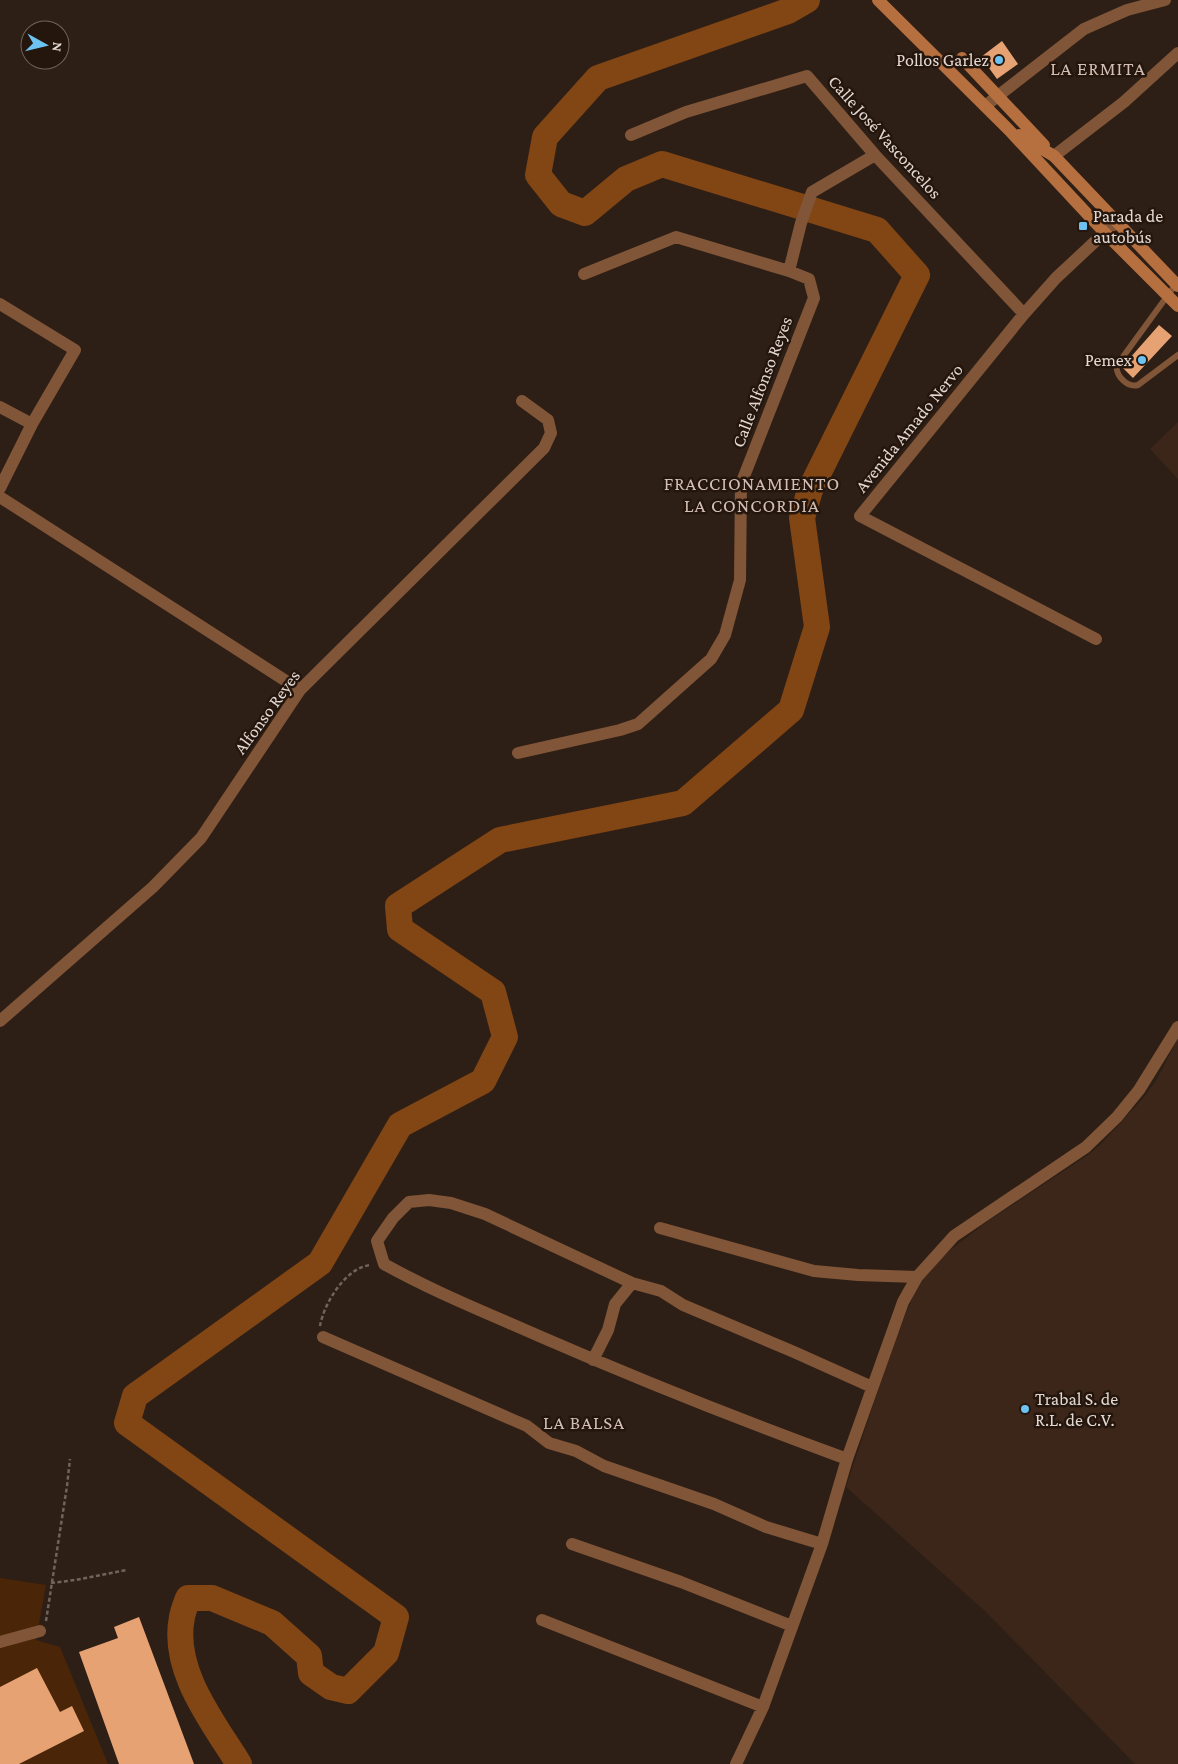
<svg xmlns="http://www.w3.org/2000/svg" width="1178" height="1764" viewBox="0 0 1178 1764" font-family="'Crimson Pro',serif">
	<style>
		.built { fill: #3b2619 }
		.green { fill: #4a2508 }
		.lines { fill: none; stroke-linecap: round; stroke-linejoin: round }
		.river { stroke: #824514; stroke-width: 26 }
		.building { fill: #e7a274 }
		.path { stroke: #70635b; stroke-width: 2.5; stroke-dasharray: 4 2.5; stroke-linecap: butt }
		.service { stroke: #815537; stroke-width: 6 }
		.minor { stroke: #815537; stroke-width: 12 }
		.secondary { stroke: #b66f3e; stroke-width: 12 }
		.poi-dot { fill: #6cc3f2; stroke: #24160d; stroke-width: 2 }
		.labels { text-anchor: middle; stroke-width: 5; stroke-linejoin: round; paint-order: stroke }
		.poi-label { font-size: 18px; fill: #e3d9d3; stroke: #24160d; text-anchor: end }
		.street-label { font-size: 18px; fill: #e3d9d3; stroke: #24160d }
		.neighbourhood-label { font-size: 19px; letter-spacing: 1px; fill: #d2beb2; stroke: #24160d }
	</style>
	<rect width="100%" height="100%" fill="#2e1f16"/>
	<!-- built -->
	<path class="built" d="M1178,422v57l-28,-30z
		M1178,1038v726h-43l-150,-153 -139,-124 46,-139 25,-62 17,-21 15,-14 39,-30 100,-66 13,-11 44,-48 12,-17z"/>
	<!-- green -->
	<path class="green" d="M0,1578l46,7 -10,55 24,7 48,117h-108z"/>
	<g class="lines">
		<!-- river -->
		<path class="river" d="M239,1764c-26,-42 -68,-94 -57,-147 1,-6 4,-13 6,-19h24l60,25 37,33 2,17 20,14 17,4 38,-38 10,-36 -269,-194 8,-27 185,-133 80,-138 83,-44 22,-44 -12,-45 -93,-63 -2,-23 102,-66 183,-37 108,-93 26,-83 -15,-109 8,-28 107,-215 -40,-45 -215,-66 -36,15 -41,34 -24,-9 -23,-29 7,-38 53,-59 190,-67 19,-11"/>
	</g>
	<!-- building -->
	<path class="building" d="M1002,41l16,23 -21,15 -16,-22z
		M1159,325l13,11 -39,42 -11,-11z
		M139,1617l55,147h-75l-40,-112 39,-14 -4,-11z
		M37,1668l23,44 12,-6 12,25 -65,33h-19v-77z"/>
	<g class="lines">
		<!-- path -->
		<path class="path" d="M320,1326c4,-23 26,-59 51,-61
			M51,1583l24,-3 52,-10
			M46,1621l21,-135 3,-27"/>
		<!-- service -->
		<path class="service" d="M1176,284l-59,81c-2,10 10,23 21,20l40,-30"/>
		<!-- minor -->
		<path class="minor" d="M985,106l99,-77 43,-19 38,-10
			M631,135l55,-23 121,-36 68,79 149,159
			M1054,156l70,-54 54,-49
			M789,271l12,-48 11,-31 63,-37
			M0,304l75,46 -43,74 -32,64
			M0,407l32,17
			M0,497l300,193
			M1096,639l-236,-123 164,-202 32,-36 61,-57
			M518,753l102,-23 18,-6 73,-65 14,-24 15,-55 1,-96 73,-186 -5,-19 -20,-8 -113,-34 -92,37
			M0,1021l153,-134 48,-49 99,-148 244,-242 7,-15 -3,-13 -26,-19
			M660,1228l154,43 44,4 59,2
			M323,1337l204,89 22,17 27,8 28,15 110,38 52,23 56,17
			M593,1360l15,-30 7,-26 17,-21
			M847,1459c-104,-38 -207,-79 -308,-123 -52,-23 -105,-44 -155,-72l-7,-23 16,-23 16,-16 20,-2 22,3 34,11 147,69 29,8 22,14 111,47 78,35
			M572,1544l109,38 111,44
			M542,1620l221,87
			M0,1642l40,-11
			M736,1764l27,-57 59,-163 25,-85 56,-157 14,-25 37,-41 132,-89 31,-30 22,-27 39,-63"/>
		<!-- secondary -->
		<path class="secondary" d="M878,0l130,129 97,104 73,73
			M962,58l82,87
			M1019,135l35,21 124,130"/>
	</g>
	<!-- markers -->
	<g class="poi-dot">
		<circle cx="999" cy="60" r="5"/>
		<rect x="1078" y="221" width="10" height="10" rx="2.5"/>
		<circle cx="1142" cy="360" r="5"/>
		<circle cx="1025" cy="1409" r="5"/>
	</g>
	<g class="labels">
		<!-- poi labels -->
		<g class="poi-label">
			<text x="989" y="66">Pollos Garlez</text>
			<text x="1093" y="222" text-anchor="start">Parada de<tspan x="1093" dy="21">autobús</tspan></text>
			<text x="1132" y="366">Pemex</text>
			<text x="1035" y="1405" text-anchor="start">Trabal S. de<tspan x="1035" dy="21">R.L. de C.V.</tspan></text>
		</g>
		<!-- street labels -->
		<g class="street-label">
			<text transform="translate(885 137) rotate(48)" y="6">Calle José Vasconcelos</text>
			<text transform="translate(762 382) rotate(-69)" y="6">Calle Alfonso Reyes</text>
			<text transform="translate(909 428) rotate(-51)" y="6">Avenida Amado Nervo</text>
			<text transform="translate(267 712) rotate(-54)" y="6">Alfonso Reyes</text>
		</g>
		<!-- neighbourhood labels -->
		<g class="neighbourhood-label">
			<text x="1098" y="75">LA ERMITA</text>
			<text x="752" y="490">FRACCIONAMIENTO<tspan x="752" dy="22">LA CONCORDIA</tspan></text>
			<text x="584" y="1429">LA BALSA</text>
		</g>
	</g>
	<!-- north arrow -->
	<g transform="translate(45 45) rotate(98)"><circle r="24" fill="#24160d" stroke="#70645c"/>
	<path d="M0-4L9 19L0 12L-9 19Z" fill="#6cc3f2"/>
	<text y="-8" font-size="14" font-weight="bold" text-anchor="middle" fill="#e3d9d3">N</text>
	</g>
</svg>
